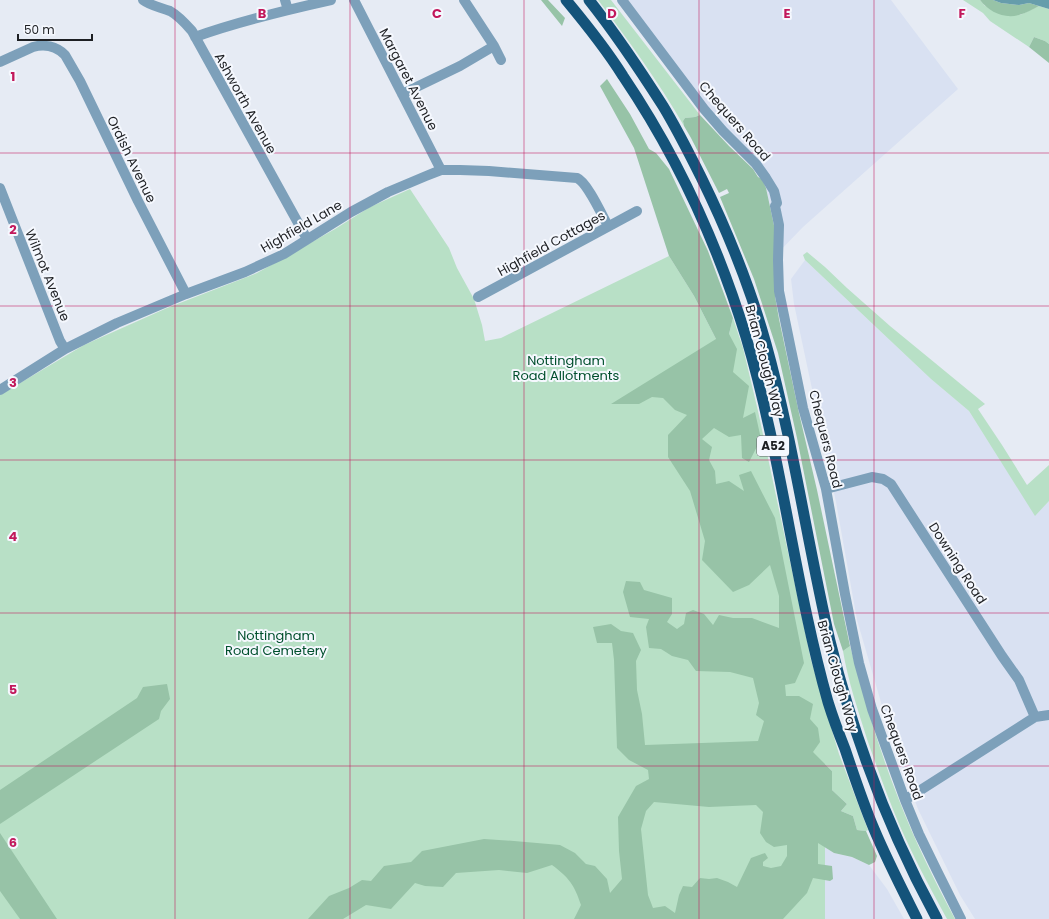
<svg xmlns="http://www.w3.org/2000/svg" width="1049" height="919" viewBox="0 0 1049 919" font-family="Poppins,sans-serif">
	<style>
		.built { fill: #d9e1f2 }
		.green { fill: #b8e0c6 }
		.forest { fill: #97c3a7; fill-rule: evenodd }
		.water { fill: #669dab }
		.lines { fill: none; stroke-linecap: round; stroke-linejoin: round }
		.minor { stroke: #7da0ba; stroke-width: 10 }
		.trunk { stroke: #14537a; stroke-width: 11 }
		.grid { fill: none; stroke: #c2185b; stroke-width: 1; stroke-opacity: 0.55 }
		.labels { text-anchor: middle; stroke-width: 4; stroke-linejoin: round; paint-order: stroke }
		.shield { fill: #f5f8fe; stroke: #5e6065; stroke-width: 1 }
		.shield-label { font-size: 12px; font-weight: bold; fill: #1d1f23 }
		.street-label { font-size: 13px; fill: #1d1f23; stroke: #f5f8fe }
		.park-label { font-size: 13px; fill: #004f2d; stroke: #f5f8fe }
		.grid-label { font-size: 13px; text-anchor: middle; font-weight: bold; fill: #c2185b; stroke: #f5f8fe; stroke-width: 4; stroke-linejoin: round; paint-order: stroke }
	</style>
	<rect width="100%" height="100%" fill="#e6ebf4"/>
	<!-- built -->
	<path class="built" d="M620,0h271l67,89 -155,138 -29,30 1,-27 -9,-42 -4,-9z
		M805,260l126,119 38,32 66,104 14,-14v418h-74l-15,-24 -42,-86 -26,-69 -35,-120 -21,-118 -42,-198 -3,-25z
		M818,843l16,10 18,4 17,8 18,24 17,30h-79v-39l5,1 -12,-17z"/>
	<!-- green -->
	<path class="green" d="M598,0h13l89,115 -5,2 -10,1 -2,3 1,5c-26,-45 -55,-85 -86,-126z
		M963,0h17l5,6 35,9 19,-9 10,3v35l-4,-3 -11,-4 -5,10 -39,-26 -7,-8z
		M410,189l39,59 8,20 17,31 8,26 3,16 16,-3 168,-82 25,40 22,43 13,-5 4,-16 10,30 15,63 53,249 28,94 29,76 -2,1 -9,-1 -4,-14 -12,-5 6,-7 -15,-14v-19l-7,-7v155h-825v-524l84,-50 83,-37 90,-35 78,-44 35,-22z
		M807,252l18,15 22,21 43,38 95,78 -7,5 24,36 25,40 22,-20v36l-14,15 -66,-105 -38,-32 -126,-119 -2,-5z
		M850,646c14,52 29,104 49,154 16,41 35,80 56,119h-8c-17,-31 -34,-63 -48,-95 -12,-28 -22,-57 -32,-85 -9,-29 -19,-58 -24,-88z"/>
	<!-- forest -->
	<path class="forest" d="M541,0h7l17,18 -3,8z
		M980,0h13l8,3 18,2 10,-2 10,3c-6,3 -13,7 -20,9 -15,4 -30,-3 -39,-15z
		M1034,37l11,4 4,3v19l-20,-16z
		M607,79l23,35 19,35 7,4 13,16 39,82 25,67 -4,16 8,15 -4,23 16,14 -6,32 12,-6 6,27 -12,23 -7,-4 -1,-23 -12,2 -15,-9 -12,11 10,8 -3,13 6,11 1,13 13,-3 15,10 -5,-16 12,-4 24,47 29,145 -9,20 -10,2 1,11h13l14,8 -3,15 8,9 2,14 -7,10 19,19v19l15,14 -6,7 12,5 4,14 9,1 11,25 -2,6 -6,3 -17,-8 -18,-4 -16,-10v21l14,2 1,13 -3,2 -17,-3 -6,15 -24,26h-209l7,-14c-7,-21 -12,-27 -29,-40l-25,8 -28,-3 -43,3 -13,14 -18,-1 -10,-3 -24,26 -25,-4 -23,14h-35l21,-23 20,-8 13,-8 9,1 13,-15 27,-4 11,-11 62,-12 30,2 46,4 15,8 11,11 9,2 12,13 3,14 12,-14 -3,-28 -1,-34 18,-31 13,-7 -1,-9 -19,-10 -12,-12 -3,-88 -2,-17h-15l-4,-16 18,-3 10,7 12,2 8,17 -5,11 1,29 5,24 3,31 113,-4 6,-20 -8,-6 3,-12 -6,-25 -23,-6 -34,-1 -8,-11 -16,-4 -11,-7 -12,-1 -3,-21 3,-8 -19,-2 -7,-25 3,-11 14,1 4,8 28,8v16l-5,8 10,7 7,-5 2,-11 7,-3 11,4 9,11 6,-10 14,3h19l27,10v-32l-9,-31 -21,20 -16,7 -31,-32 3,-19 -15,-50 -22,-34v-22l19,-20 -12,-5 -12,-12 -11,-1 -13,7h-28l105,-65 -22,-43 -25,-40 -35,-108 -34,-62zM654,802l55,5 47,-2 7,7 -3,21 6,9 8,5 13,-2v11l-6,10 -10,2 -8,-2v-4l5,-4 -3,-5 -14,5 -14,29 -9,-5 -11,-4 -8,1 -9,-1 -8,9 -9,-1 -4,9 -4,18 -10,-7 -12,2 -5,-13 -7,-66 5,-18z
		M700,115l29,31 24,23 5,8 4,2 4,9 9,42v66l4,23 20,94 18,77 33,156 -7,5 -9,-27 -37,-186 -19,-85 -24,-74 -34,-82 9,-4 -2,-4 -8,4 -28,-55 -7,-12 -1,-5 2,-3 10,-1z
		M167,684l3,15 -9,12 -2,8 -159,105v-34l137,-92 6,-11z
		M0,833l57,86h-37l-20,-28z"/>
	<!-- water -->
	<path class="water" d="M993,0h56v9l-20,-6 -10,2 -18,-2z"/>
	<g class="lines">
		<!-- minor -->
		<path class="minor" d="M143,0c8,6 17,7 27,11 9,5 15,12 22,20l115,208
			M285,0l3,10
			M354,0l87,170
			M464,0l30,46 7,14
			M622,0l82,109 19,22 33,33 10,14 8,13 3,12 -2,3 4,19 -1,35 1,31 24,117 23,81 19,105 14,69 13,46 33,91 14,34 18,37 24,48
			M195,37c44,-16 91,-27 136,-37
			M0,62l33,-15c11,-3 23,-1 32,8l15,26 58,120 48,93
			M402,94l58,-28 34,-20
			M0,188l60,153 5,8
			M478,297l159,-86
			M0,390l65,-41 52,-26 69,-29 59,-22 39,-18 67,-42 37,-20 38,-16 15,-6h19l29,1 88,7c10,4 25,37 31,48
			M826,489l46,-12 11,2 8,5 111,172 17,24 16,37
			M905,800l130,-83 14,-2"/>
		<!-- trunk -->
		<path class="trunk" d="M566,0c20,24 40,49 57,76 54,80 95,169 123,261 36,120 48,245 82,365 5,16 11,32 17,47 9,27 18,54 29,80 13,31 28,60 43,90
			M589,0c27,34 51,70 74,106 14,23 26,47 38,71 26,53 49,109 65,167 27,97 41,198 64,297 24,97 59,190 107,278"/>
	</g>
	<!-- grid -->
	<path class="grid" d="M175,0v919M350,0v919M524,0v919M699,0v919M874,0v919M0,153h1049M0,306h1049M0,460h1049M0,613h1049M0,766h1049"/>
	<g class="labels">
		<!-- shield labels -->
		<rect class="shield" x="757" y="436" width="32" height="20" rx="3"/>
		<g class="shield-label">
			<text x="773" y="450">A52</text>
		</g>
		<!-- street labels -->
		<g class="street-label">
			<text transform="translate(409 79) rotate(63)" y="5">Margaret Avenue</text>
			<text transform="translate(246 103) rotate(61)" y="5">Ashworth Avenue</text>
			<text transform="translate(735 121) rotate(49)" y="5">Chequers Road</text>
			<text transform="translate(132 159) rotate(64)" y="5">Ordish Avenue</text>
			<text transform="translate(301 226) rotate(-30)" y="5">Highfield Lane</text>
			<text transform="translate(551 243) rotate(-29)" y="5">Highfield Cottages</text>
			<text transform="translate(48 275) rotate(68)" y="5">Wilmot Avenue</text>
			<text transform="translate(765 361) rotate(75)" y="5">Brian Clough Way</text>
			<text transform="translate(826 439) rotate(76)" y="5">Chequers Road</text>
			<text transform="translate(958 563) rotate(57)" y="5">Downing Road</text>
			<text transform="translate(838 676) rotate(74)" y="5">Brian Clough Way</text>
			<text transform="translate(902 752) rotate(70)" y="5">Chequers Road</text>
		</g>
		<!-- park labels -->
		<g class="park-label">
			<text x="566" y="365">Nottingham<tspan x="566" dy="15">Road Allotments</tspan></text>
			<text x="276" y="640">Nottingham<tspan x="276" dy="15">Road Cemetery</tspan></text>
		</g>
	</g>
	<g class="grid-label">
		<text x="262" y="18">B</text>
		<text x="437" y="18">C</text>
		<text x="612" y="18">D</text>
		<text x="787" y="18">E</text>
		<text x="962" y="18">F</text>
		<text x="13" y="81">1</text>
		<text x="13" y="234">2</text>
		<text x="13" y="387">3</text>
		<text x="13" y="541">4</text>
		<text x="13" y="694">5</text>
		<text x="13" y="847">6</text>
	</g>
	<!-- scale -->
	<path d="M18 34v6h74v-6" fill="none" stroke="#1d1f23" stroke-width="2"/>
	<text x="24" y="34" font-size="12" fill="#1d1f23" stroke="#f5f8fe" stroke-width="3" paint-order="stroke">50 m</text>
</svg>
